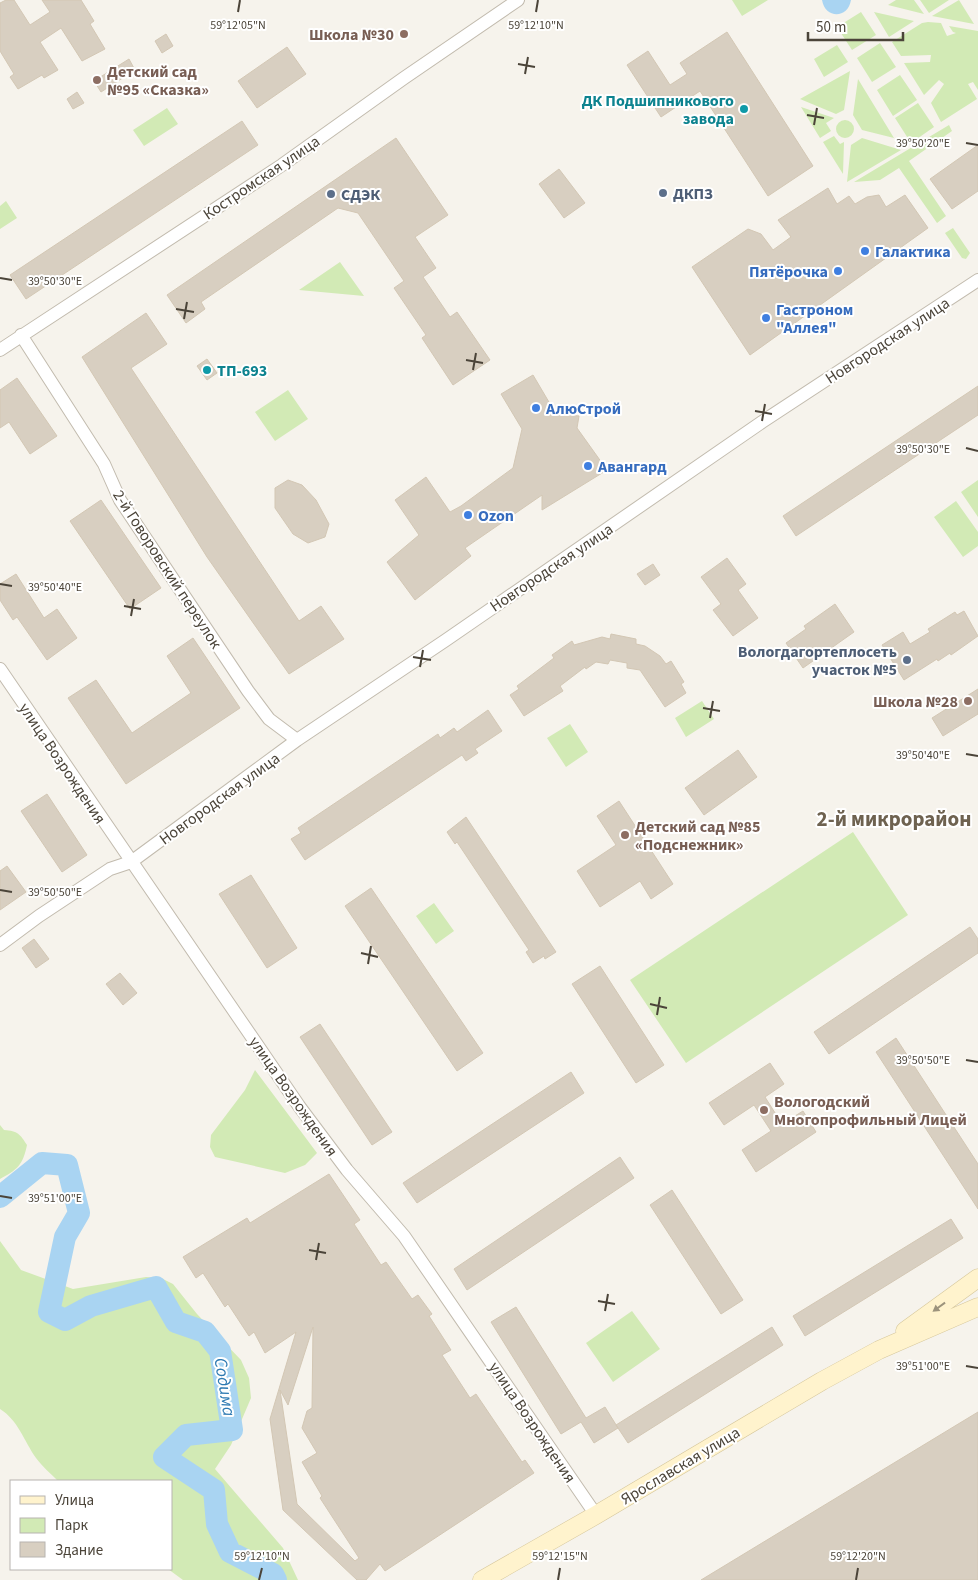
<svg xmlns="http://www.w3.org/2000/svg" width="978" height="1580" viewBox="0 0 978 1580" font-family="'Source Sans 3',sans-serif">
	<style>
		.green { fill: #d2eab5 }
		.water { fill: #a9d4f2 }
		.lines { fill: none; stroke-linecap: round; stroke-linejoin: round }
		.river { stroke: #a9d4f2; stroke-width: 22 }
		.building { fill: #d8cfc1; stroke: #d3c7b4; fill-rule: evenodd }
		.street-casing { stroke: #c2bbae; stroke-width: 14 }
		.secondary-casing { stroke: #d6c79b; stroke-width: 19 }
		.street { stroke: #fff; stroke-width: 12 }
		.secondary { stroke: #fff3cd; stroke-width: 18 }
		.oneway { fill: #9c937c }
		.ticks { fill: none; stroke: #4b4439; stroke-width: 2 }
		.education-dot { fill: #8d6e63; stroke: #fff; stroke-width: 2 }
		.culture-dot { fill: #0f9aa8; stroke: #fff; stroke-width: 2 }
		.service-dot { fill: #5c6f8a; stroke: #fff; stroke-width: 2 }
		.shop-dot { fill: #3f7fe0; stroke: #fff; stroke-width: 2 }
		.labels { text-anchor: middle; stroke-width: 4; stroke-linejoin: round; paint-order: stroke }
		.education-label { font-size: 16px; font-weight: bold; fill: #785e54; stroke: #fff; text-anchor: start }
		.culture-label { font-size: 16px; font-weight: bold; fill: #0d838f; stroke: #fff; text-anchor: end }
		.street-label { font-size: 16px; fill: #4b4439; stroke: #fff }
		.service-label { font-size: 16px; font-weight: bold; fill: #4e5e75; stroke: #fff; text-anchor: start }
		.shop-label { font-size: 16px; font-weight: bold; fill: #366cbe; stroke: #fff; text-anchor: start }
		.water-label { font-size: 18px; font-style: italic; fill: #2e7ab2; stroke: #fff }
		.district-label { font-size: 21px; font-weight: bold; fill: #6e6250; stroke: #fff }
		.ticks-label { font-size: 12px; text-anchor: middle; fill: #4b4439; stroke: #fff; stroke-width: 4; stroke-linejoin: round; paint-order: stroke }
	</style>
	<rect width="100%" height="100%" fill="#f6f3ec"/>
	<!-- green -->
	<path class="green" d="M732,0h36l-26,16z
		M896,0h18l10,14 -36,-9z
		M920,0h29l-20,13z
		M959,0l15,24 -42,-8z
		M861,12l15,23 -24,15 -15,-23z
		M874,12l40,9 -25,16z
		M928,22l13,1 6,13 9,-3 -3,-1 -4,-6 29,5v59l-5,-8 -5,2 9,15 -36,23 -10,-19 13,-19 -5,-4 -15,15 -20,-32 26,-1 1,-7 -30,1 -9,-14 30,-19z
		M880,43l16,24 -24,15 -15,-24z
		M837,45l11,17 -24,15 -10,-18z
		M850,71l-6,39 -8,4 -36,-15z
		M900,75l17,25 -24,16 -16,-26z
		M858,79l36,59 -32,-8 -9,-15z
		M918,103l16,24 -23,16 -16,-25z
		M801,107l33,11 -8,5 5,8 -11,7z
		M167,108l11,16 -34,22 -11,-16z
		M836 129a9 9 0 1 1 18 0a9 9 0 1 1-18 0Z
		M949,125l3,6 -43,30 37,55 -9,7 -38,-55 -19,12 -26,2z
		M834,136l6,8 4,-2 -1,32 -20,-32z
		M862,138l39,12 -54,32 4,-37z
		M6,201l11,17 -17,11v-23z
		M953,228l17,25 -4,6 -4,-1 -17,-25z
		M340,262l24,34 -65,-6z
		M288,390l20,29 -33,22 -20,-29z
		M978,480v37l-17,-25z
		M956,501l22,31v14l-15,11 -29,-40z
		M702,701l12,18 -28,18 -11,-19z
		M570,724l18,28 -22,15 -19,-29z
		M853,832l55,83 -222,148 -56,-83z
		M434,903l20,28 -18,13 -20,-28z
		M255,1070l62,83 -12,12 -20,8 -70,-16 -5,-10 1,-12 34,-45z
		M0,1125l4,5c14,1 16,4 23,15 -4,20 -10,25 -27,34z
		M0,1241l21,29 52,19 73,-12 15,1 12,6 24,30 44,46 8,18 2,20 -20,47 -16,24 68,79 15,32h-115l-15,-11h3v-88h-113c-7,-7 -16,-15 -22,-23 -12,-17 -18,-38 -36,-49z
		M632,1311l28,38 -47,33 -27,-39z"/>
	<!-- water -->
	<path class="water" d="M822,0h29c-3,19 -26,19 -29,0z"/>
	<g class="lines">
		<!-- river -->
		<path class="river" d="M0,1197l42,-34 25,2 12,48 -14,24 -16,75 16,8 26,-14 65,-19 20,35 29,10 15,19 12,79 -46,5 -22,22 50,33 3,34 13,28 43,22 3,6"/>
	</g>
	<!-- building -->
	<path class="building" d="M6,0h8l16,25 20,-13 -8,-12h39l13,21 -4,3 15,25 -23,12 -21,-33 -21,14 18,28 -14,8 -2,-3 -24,14 -8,-12 4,-3 -14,-23v-48z
		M727,32l86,134 -45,30 -68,-105 -39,26 -34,-52 21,-14 22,34 17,-11 -7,-11z
		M166,34l7,12 -11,7 -7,-12z
		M287,47l19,27 -49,34 -19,-27z
		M129,59l6,11 -34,22 -7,-11z
		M77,92l7,11 -11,6 -6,-10z
		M242,121l16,24 -232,154 -16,-24z
		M396,138l52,77 -33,22 21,31 -13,9 27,40 7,-5 33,48 -37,25 -31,-47 4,-3 -32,-47 10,-7 -46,-68 -20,-5 -137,94 4,7 -19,14 -19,-28z
		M978,145v46l-26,18 -22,-30z
		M559,169l26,34 -21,15 -25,-34z
		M828,188l9,16 12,-8 6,8 12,-7 12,-2 7,12 19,-12 23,33 -178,127 -58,-88 56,-38 13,5 12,16 18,-13 -13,-17z
		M146,313l21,31 -36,24 168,253 22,-15 23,33 -55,35 -82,-117 -125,-200z
		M207,359l10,14 -10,7 -10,-14z
		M533,375l23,39 23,2 -2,12 30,42 -65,40v-15l-77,53 6,8 -56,44 -28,-38 32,-27 -24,-35 31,-23 24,35 11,-6 52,-38 9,-39 -21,-35z
		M17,378l40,58 -27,18 -21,-32 -9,6v-38z
		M978,386v29l-182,121 -13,-20z
		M288,480l14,5 14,15 13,24 -4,13 -17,6 -15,-9 -18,-26v-20z
		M101,500l60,88 -31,21 -60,-88z
		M727,558l19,26 -8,6 20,28 -25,18 -20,-26 8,-6 -20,-27z
		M653,564l7,11 -15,10 -8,-11z
		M16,574l28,44 13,-9 20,29 -30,22 -30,-43 -4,3 -13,-20v-16z
		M835,604l19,28 -51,36 -17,-25 20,-14 -2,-3z
		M964,611l14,25 -27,19 -1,-2 -12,8 -1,-2 -33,21 -22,-35 21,-13 7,12 20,-12 -2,-3 27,-17 2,3z
		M611,634l25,5v5l9,2 15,10 6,8 5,-3 13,21 -3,2 5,9 -21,14 -25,-37 -13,-2v-5l-17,-3 -2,4 -12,-2 -10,7 -1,-2 -25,19 3,5 -39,25 -14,-21 9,-6 -2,-3 37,-28 -2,-3 20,-14 2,4 28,-8 8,2z
		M193,638l47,70 -114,76 -58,-86 28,-18 36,53 59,-40 -24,-37z
		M978,689v25l-35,22 -11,-18z
		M488,710l14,21 -27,18 3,4 -12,8 -4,-6 -157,105 -14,-21 10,-6 -3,-5 140,-94 2,4 14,-10 3,4z
		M738,750l19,27 -53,38 -19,-27z
		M47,794l40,61 -25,17 -41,-61z
		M619,801l54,83 -22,15 -11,-18 -40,26 -23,-36 39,-26 -19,-29z
		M466,817l90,135 -11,7 -1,-3 -11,7 -7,-11 3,-2 -72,-108 -2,2 -8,-12z
		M7,866l19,26 -26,18v-39z
		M251,875l46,73 -30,20 -48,-74z
		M371,888l112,165 -26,18 -112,-165z
		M970,927l8,12v14l-149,101 -15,-22z
		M34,939l15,20 -13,9 -14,-20z
		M600,966l64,99 -28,18 -64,-99z
		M120,973l17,20 -14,12 -17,-21z
		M320,1024l72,108 -20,13 -72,-108z
		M896,1038l82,126v45l-102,-157z
		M770,1063l14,21 -19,13 17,27 21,-13 13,21 -60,40 -14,-22 29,-19 -17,-26 -30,20 -15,-22z
		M571,1072l13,21 -167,110 -14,-20z
		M620,1157l14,21 -167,112 -13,-21z
		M329,1174l31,46 -6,4 27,41 5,-3 26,37 6,-4 14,19 -3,2 22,34 -9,5 28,43 6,-4 46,68 3,-2 9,13 -149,98 -5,-7 -14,16h-9l-74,-70 -13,-91 26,-87 -31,21 -11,-21 -5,4 -21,-32 -3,3 -22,-34 -7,5 -13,-21 64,-39 3,5zM313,1327l-1,81 -5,3 -5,17 15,25 -15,9 20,34 -2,2 39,60 -4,3 -58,-57 -17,-114 8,15z
		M672,1190l71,110 -22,14 -71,-109z
		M951,1219l12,19 -158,98 -12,-20z
		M516,1307l70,111 19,-11 13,21 -24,15 -13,-21 -20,12 -70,-112z
		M772,1327l11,18 -155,98 -12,-18z
		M978,1412v168h-277z"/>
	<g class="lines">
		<!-- street casing -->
		<g class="street-casing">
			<path id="street" d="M21,335l83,129 16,36 128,191 21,28 28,21
				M0,350l282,-185 122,-87 114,-78
				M0,669l299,437 48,64 57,66 192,279
				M0,945l39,-29 71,-47 21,-7 166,-122 149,-100 316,-218 216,-142"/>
		</g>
		<!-- secondary casing -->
		<g class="secondary-casing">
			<path id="secondary" d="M905,1331l73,-53
				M482,1580l114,-65 226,-134 57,-31 99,-43"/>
		</g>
		<!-- street -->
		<use href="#street" class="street"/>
		<!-- secondary -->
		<use href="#secondary" class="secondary"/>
	</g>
	<!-- one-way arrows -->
	<defs><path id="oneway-solid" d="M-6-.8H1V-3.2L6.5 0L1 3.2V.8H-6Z" transform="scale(1.25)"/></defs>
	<use class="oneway" href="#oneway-solid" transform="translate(939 1307) rotate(144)"/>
	<!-- ticks -->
	<path class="ticks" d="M238,12l2,-12M536,12l2,-12M518,64l17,3M525,74l3,-17M807,115l17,3M814,125l3,-17M966,143l12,2M0,278l12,2M176,309l18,3M184,319l3,-17M466,360l17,3M473,370l3,-17M755,411l17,3M762,421l3,-17M966,448l12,3M0,584l12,2M124,606l17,3M131,616l3,-17M413,657l18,3M420,667l3,-17M703,708l17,3M710,718l3,-17M966,754l12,2M0,890l12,2M361,953l17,4M368,964l3,-18M650,1004l17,4M657,1015l3,-18M966,1060l12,2M0,1196l12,2M309,1250l17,3M316,1260l3,-17M598,1301l17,3M605,1311l3,-17M966,1366l12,2M259,1580l3,-12M558,1580l2,-12M856,1580l2,-12"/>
	<!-- markers -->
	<g class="education-dot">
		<circle cx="404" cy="34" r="5"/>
		<circle cx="97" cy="80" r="5"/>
		<circle cx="968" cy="701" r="5"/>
		<circle cx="625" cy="835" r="5"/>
		<circle cx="764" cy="1110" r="5"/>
	</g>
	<g class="culture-dot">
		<circle cx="744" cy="109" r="5"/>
		<circle cx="207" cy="370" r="5"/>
	</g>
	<g class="service-dot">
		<circle cx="663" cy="193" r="5"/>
		<circle cx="331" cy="194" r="5"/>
		<circle cx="907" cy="660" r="5"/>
	</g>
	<g class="shop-dot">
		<circle cx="865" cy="251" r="5"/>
		<circle cx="838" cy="271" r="5"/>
		<circle cx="766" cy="318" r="5"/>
		<circle cx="536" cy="408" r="5"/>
		<circle cx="588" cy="466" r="5"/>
		<circle cx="468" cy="515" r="5"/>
	</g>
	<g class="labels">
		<!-- education labels -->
		<g class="education-label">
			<text x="394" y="40" text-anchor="end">Школа №30</text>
			<text x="107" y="77">Детский сад<tspan x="107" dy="18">№95 «Сказка»</tspan></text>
			<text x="958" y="707" text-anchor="end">Школа №28</text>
			<text x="635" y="832">Детский сад №85<tspan x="635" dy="18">«Подснежник»</tspan></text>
			<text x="774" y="1107">Вологодский<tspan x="774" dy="18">Многопрофильный Лицей</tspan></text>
		</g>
		<!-- culture labels -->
		<g class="culture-label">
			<text x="734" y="106">ДК Подшипникового<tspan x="734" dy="18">завода</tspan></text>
			<text x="217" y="376" text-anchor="start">ТП-693</text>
		</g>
		<!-- street labels -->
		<g class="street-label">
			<text transform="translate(261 177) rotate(-34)" y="6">Костромская улица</text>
			<text transform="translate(887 340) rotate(-33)" y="6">Новгородская улица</text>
			<text transform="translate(551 567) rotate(-34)" y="6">Новгородская улица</text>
			<text transform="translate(168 569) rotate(57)" y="6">2-й Говоровский переулок</text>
			<text transform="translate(63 763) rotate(56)" y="6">улица Возрождения</text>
			<text transform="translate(219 798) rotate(-36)" y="6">Новгородская улица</text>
			<text transform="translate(294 1096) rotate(55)" y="6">улица Возрождения</text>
			<text transform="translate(533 1422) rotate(56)" y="6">улица Возрождения</text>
			<text transform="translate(680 1465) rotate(-31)" y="6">Ярославская улица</text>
		</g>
		<!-- service labels -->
		<g class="service-label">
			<text x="673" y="199">ДКПЗ</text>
			<text x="341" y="200">СДЭК</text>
			<text x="897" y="657" text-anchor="end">Вологдагортеплосеть<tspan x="897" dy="18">участок №5</tspan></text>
		</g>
		<!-- shop labels -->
		<g class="shop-label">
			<text x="875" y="257">Галактика</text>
			<text x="828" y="277" text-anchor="end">Пятёрочка</text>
			<text x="776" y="315">Гастроном<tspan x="776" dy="18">"Аллея"</tspan></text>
			<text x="546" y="414">АлюСтрой</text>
			<text x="598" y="472">Авангард</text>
			<text x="478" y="521">Ozon</text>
		</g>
		<!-- water labels -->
		<g class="water-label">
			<text transform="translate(225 1387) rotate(81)" y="6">Содима</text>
		</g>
		<!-- district labels -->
		<g class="district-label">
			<text x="894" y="826">2-й микрорайон</text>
		</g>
	</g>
	<g class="ticks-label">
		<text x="238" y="29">59°12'05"N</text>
		<text x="536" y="29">59°12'10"N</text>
		<text x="923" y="147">39°50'20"E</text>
		<text x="55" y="285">39°50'30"E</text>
		<text x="923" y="453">39°50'30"E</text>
		<text x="55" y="591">39°50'40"E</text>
		<text x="923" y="759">39°50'40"E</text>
		<text x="55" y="896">39°50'50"E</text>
		<text x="923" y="1064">39°50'50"E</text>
		<text x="55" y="1202">39°51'00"E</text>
		<text x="923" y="1370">39°51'00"E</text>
		<text x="262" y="1560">59°12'10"N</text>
		<text x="560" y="1560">59°12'15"N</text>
		<text x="858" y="1560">59°12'20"N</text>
	</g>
	<!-- legend -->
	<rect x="10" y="1480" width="162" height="90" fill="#ffffff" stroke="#b7b4b0"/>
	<rect x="20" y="1496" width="25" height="8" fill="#fff3cd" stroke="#b7b4b0"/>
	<text x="55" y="1505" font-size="15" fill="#4b4439">Улица</text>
	<rect x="20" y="1518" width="25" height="15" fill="#d2eab5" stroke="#b7b4b0"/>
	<text x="55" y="1530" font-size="15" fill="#4b4439">Парк</text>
	<rect x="20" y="1542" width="25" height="15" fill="#d8cfc1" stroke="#b7b4b0"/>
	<text x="55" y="1555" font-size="15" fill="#4b4439">Здание</text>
	<!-- scale -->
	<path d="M808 32v8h95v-8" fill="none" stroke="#4b4439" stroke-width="2.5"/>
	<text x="816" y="32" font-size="15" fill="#4b4439" stroke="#ffffff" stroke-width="4" paint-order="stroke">50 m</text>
</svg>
